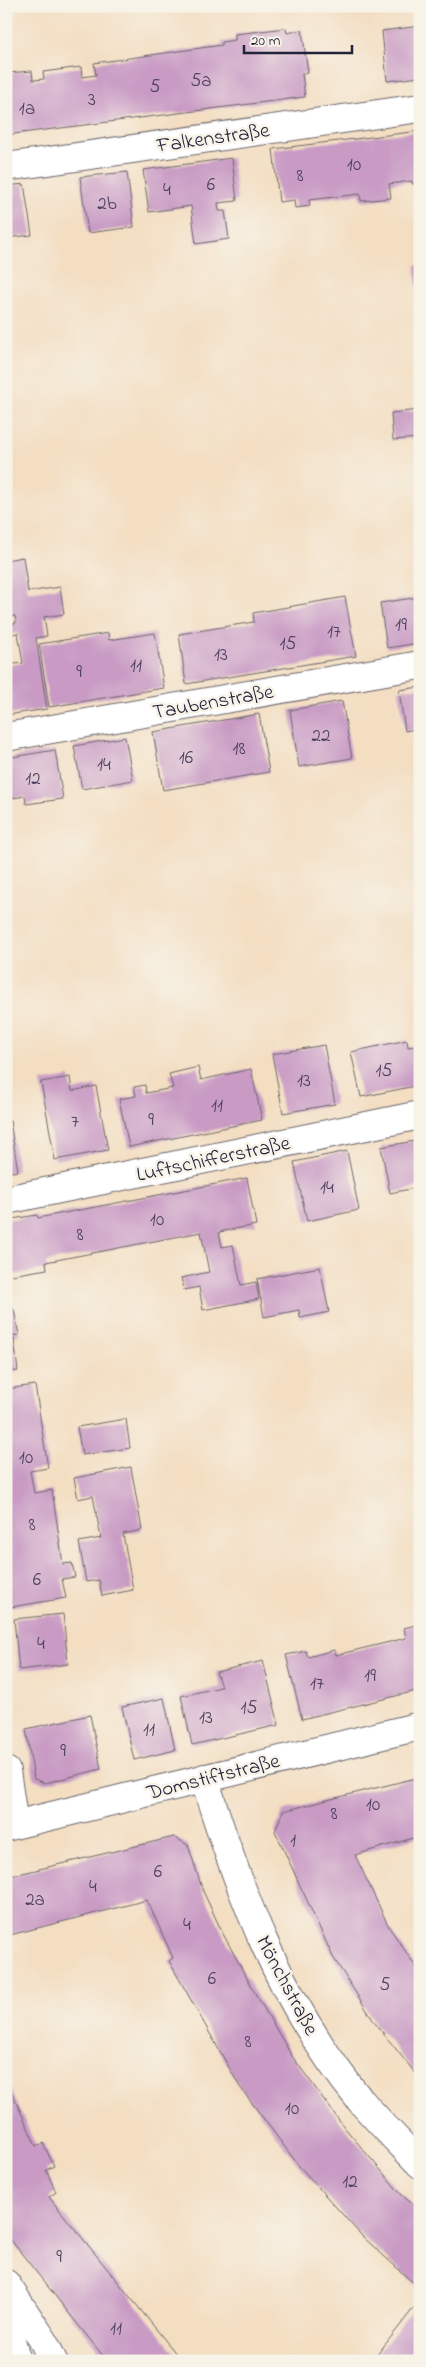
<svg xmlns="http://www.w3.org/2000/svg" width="426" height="2367" viewBox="0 0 426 2367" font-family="'Indie Flower',sans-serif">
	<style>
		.building { fill: #c89ac4 }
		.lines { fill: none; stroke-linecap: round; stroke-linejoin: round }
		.service-casing { stroke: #6b646a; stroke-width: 20 }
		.minor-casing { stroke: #6b646a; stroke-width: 30 }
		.tertiary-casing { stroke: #6b646a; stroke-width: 30 }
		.service { stroke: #fff; stroke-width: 18 }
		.minor { stroke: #fff; stroke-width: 28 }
		.tertiary { stroke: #fff; stroke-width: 28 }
		.labels { text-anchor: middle; stroke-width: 5; stroke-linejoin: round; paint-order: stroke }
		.number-label { font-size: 19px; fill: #4c405d }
		.street-label { font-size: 21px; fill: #22223b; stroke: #f7f3e8 }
	</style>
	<rect width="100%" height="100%" fill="#f7f3e8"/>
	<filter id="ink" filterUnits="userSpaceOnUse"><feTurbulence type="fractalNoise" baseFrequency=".02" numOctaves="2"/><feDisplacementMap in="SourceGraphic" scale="10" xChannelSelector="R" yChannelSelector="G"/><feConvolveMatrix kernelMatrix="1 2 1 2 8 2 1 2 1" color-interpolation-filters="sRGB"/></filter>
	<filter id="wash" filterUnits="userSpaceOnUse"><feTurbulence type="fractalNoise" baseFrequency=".0096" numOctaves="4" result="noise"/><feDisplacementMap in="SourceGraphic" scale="20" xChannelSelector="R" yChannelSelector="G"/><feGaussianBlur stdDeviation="1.12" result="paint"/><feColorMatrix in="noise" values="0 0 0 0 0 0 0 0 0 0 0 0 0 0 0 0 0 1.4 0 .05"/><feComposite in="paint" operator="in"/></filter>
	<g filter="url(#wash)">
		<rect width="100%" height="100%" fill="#f3dec2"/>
		<g id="blocks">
			<!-- building -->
			<path class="building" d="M420,26v51l-33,4 -5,-50z
				M286,28l1,5 15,-3 6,43 -6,1 3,23 -299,38 1,-62 25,-2 1,9 11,-1 -1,-7 38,-5 1,10 14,-2 -2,-12 128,-18v-3l13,-2v-6z
				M420,131v52l-8,1v-3l-23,3 2,14 -30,3 -1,-7 -51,6 1,6 -15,2 -1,-8 -15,2 -6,-53z
				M232,158l5,43 -19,2 1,8h6l4,28 -33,5 -5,-38 -42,6 -6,-42z
				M127,172l7,55 -46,6 -8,-56z
				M24,184l8,51 -26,3v-52z
				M415,265h5v35h-2z
				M420,410v28l-27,2 -2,-27z
				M23,557l5,35 32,-5 4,27 -20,3 3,19 -11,2 11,71 -41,6v-50l17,-2 -5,-30 -12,2v-11l10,-1 -1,-7 -9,1v-57z
				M345,597l11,59 -170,28 -7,-50 75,-12 -1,-9z
				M420,597v46l-33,5 -7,-45z
				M108,633l1,7 46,-7 9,55 -115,19 -10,-63z
				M420,687v41l-15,3 -6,-41z
				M342,701l10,57 -53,9 -9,-57z
				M259,714l10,58 -106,18 -10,-58z
				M125,737l8,43 -51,9 -8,-43z
				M55,750l8,49 -37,5 -1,-8 -19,3v-41z
				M407,1040l1,7 12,-2v40l-59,12 -10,-45z
				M324,1045l11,59 -52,9 -11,-59z
				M198,1067l3,13 50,-11 11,51 -133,27 -10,-48 17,-3 -2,-9 11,-2 1,8 27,-5 -4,-14z
				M70,1077l2,14 24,-5 12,64 -53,10 -14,-78z
				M10,1121l8,50 -12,2v-51z
				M420,1140v47l-30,6 -9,-46z
				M347,1151l12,59 -52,11 -13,-59z
				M247,1178l9,47 -37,7 3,15 11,-2 8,40 15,-3 3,17 -56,11 -4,-23 -15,3 -3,-12 28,-6 -8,-40 -155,30 1,7 -41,7v-56l31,-5 1,3z
				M320,1267l9,45 -29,6 -1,-8 -35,7 -7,-38z
				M6,1302l8,8 5,25 -13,1z
				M14,1339l4,32 -12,1v-32z
				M35,1385l13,83 -18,3 4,22 18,-3 11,74 9,-1 3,14 -13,2 4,19 -55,9 -5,-28v-190z
				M126,1419l4,29 -48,7 -5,-28z
				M131,1467l11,63 -19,4 10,56 -31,6 -3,-16 -13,2 -7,-40 22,-4 -8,-42 -15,3 -4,-21z
				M63,1614l5,50 -49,6 -5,-51z
				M420,1624v66l-118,29 -16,-64 20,-4 2,6 26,-7 2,5 70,-17 -2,-10z
				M263,1661l16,64 -87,20 -11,-49 40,-9 -5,-15z
				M164,1698l11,52 -41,10 -12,-53z
				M90,1715l11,54 -56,14 -11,-4 -8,-50z
				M420,1777v59l-65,19 34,72 31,46v106l-45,-56 -42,-66 -58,-126 8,-20z
				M174,1837l14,8 15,46 19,41 33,61 37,63 52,71 57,67 19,17v78l-59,-54 -62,-69 -59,-79 -71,-126 4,-3 -26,-58 -141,36v-59z
				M6,2079l30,67 7,-3 11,23 -8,4 10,22 -7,5 133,164h-75l-101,-127z
				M420,2300v61h-48l23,-29z"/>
		</g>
	</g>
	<g filter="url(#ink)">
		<use href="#blocks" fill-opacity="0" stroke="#6b646a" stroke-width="1"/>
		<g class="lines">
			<!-- service casing -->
			<g class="service-casing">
				<path id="service" d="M6,2305l16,56"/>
			</g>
			<!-- minor casing -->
			<g class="minor-casing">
				<path id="minor" d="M6,167l414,-59
					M6,737l414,-72
					M6,1200l414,-85
					M6,1771l8,54
					M204,1778c37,119 77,225 156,322 19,22 40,43 60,64
					M6,1827l414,-101"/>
			</g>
			<!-- tertiary casing -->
			<g class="tertiary-casing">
				<path id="tertiary" d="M6,2284l37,56 10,21"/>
			</g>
			<!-- service -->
			<use href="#service" class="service"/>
			<!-- minor -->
			<use href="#minor" class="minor"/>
			<!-- tertiary -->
			<use href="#tertiary" class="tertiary"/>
		</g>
	</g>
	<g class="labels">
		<!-- number labels -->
		<g class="number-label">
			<text x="201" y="86">5a</text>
			<text x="155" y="92">5</text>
			<text x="92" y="105">3</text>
			<text x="27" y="114">1a</text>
			<text x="354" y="170">10</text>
			<text x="300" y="181">8</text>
			<text x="211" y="190">6</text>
			<text x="167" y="195">4</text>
			<text x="107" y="209">2b</text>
			<text x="401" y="630">19</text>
			<text x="334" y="637">17</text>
			<text x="288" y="649">15</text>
			<text x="221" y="660">13</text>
			<text x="136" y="671">11</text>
			<text x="79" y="677">9</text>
			<text x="321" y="741">22</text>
			<text x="239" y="754">18</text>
			<text x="186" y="763">16</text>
			<text x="104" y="770">14</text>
			<text x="33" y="784">12</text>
			<text x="384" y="1076">15</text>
			<text x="304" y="1086">13</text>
			<text x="217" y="1111">11</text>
			<text x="151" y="1125">9</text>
			<text x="75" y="1127">7</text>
			<text x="327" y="1193">14</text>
			<text x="157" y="1225">10</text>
			<text x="80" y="1240">8</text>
			<text x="26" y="1463">10</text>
			<text x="32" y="1530">8</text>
			<text x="37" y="1585">6</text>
			<text x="41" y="1649">4</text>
			<text x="370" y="1681">19</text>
			<text x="317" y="1689">17</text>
			<text x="249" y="1713">15</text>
			<text x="206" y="1723">13</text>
			<text x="149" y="1735">11</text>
			<text x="63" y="1756">9</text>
			<text x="373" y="1810">10</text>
			<text x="334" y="1819">8</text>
			<text x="293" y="1846">1</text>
			<text x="158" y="1877">6</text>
			<text x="93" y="1892">4</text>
			<text x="35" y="1905">2a</text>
			<text x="187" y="1930">4</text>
			<text x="212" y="1984">6</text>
			<text x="385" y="1990">5</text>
			<text x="248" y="2047">8</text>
			<text x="292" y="2114">10</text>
			<text x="350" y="2187">12</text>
			<text x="59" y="2262">9</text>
			<text x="116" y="2334">11</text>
		</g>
		<!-- street labels -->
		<g class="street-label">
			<text transform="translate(213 137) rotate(-8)" y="7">Falkenstraße</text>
			<text transform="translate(213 701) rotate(-10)" y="7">Taubenstraße</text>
			<text transform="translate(213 1158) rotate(-12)" y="7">Luftschifferstraße</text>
			<text transform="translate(213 1776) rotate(-14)" y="7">Domstiftstraße</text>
			<text transform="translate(288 1985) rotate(62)" y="7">Mönchstraße</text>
		</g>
	</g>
	<!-- margin -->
	<rect width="426" height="2367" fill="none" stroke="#f7f3e8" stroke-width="25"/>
	<!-- scale -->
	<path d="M244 45v8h108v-8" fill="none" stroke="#22223b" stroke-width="2.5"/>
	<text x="251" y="45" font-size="15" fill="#22223b" stroke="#f7f3e8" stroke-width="4" paint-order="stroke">20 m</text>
</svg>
